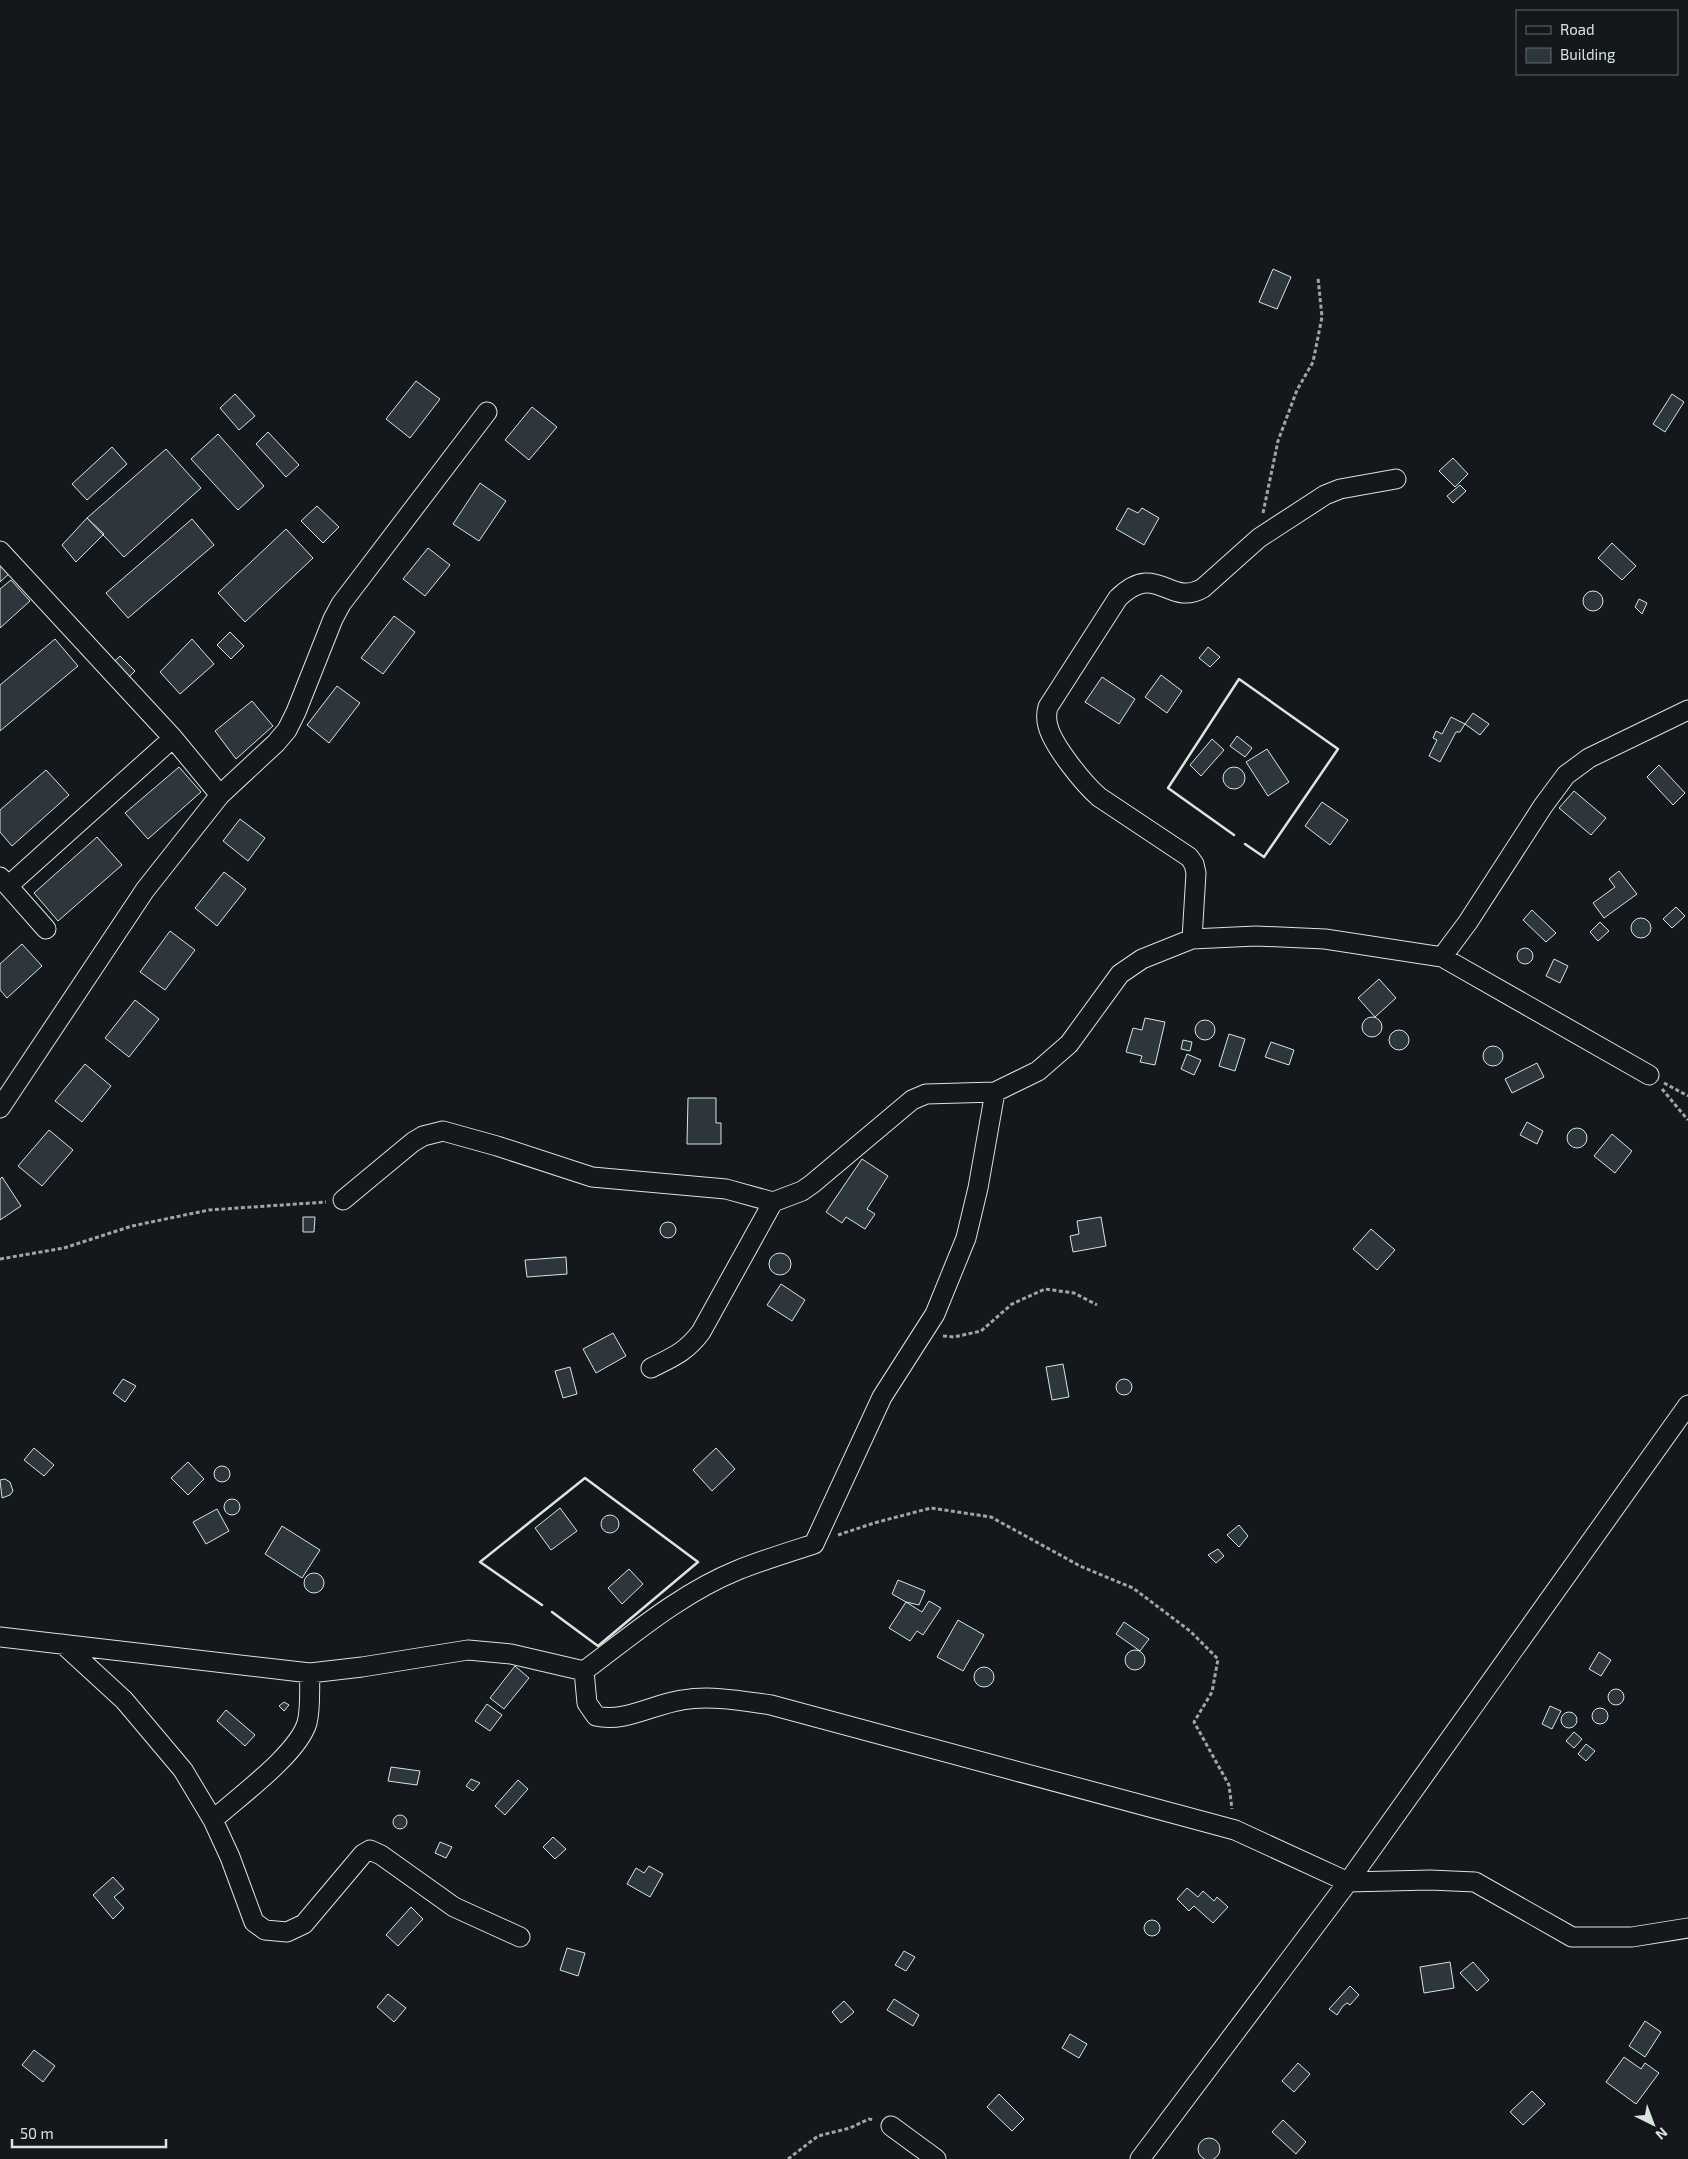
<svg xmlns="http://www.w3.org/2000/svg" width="1688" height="2159" viewBox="0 0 1688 2159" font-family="'Exo 2',sans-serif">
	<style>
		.building { fill: #2c363c; stroke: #d8e6dc }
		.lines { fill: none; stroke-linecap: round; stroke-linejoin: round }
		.minor-casing { stroke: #d8e6dc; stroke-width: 21 }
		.path { stroke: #9da8a2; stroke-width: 3; stroke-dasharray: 4 2.5; stroke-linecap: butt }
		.minor { stroke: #14181c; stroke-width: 19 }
		.wall { stroke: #d8e6dc; stroke-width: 2.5 }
	</style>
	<rect width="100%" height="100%" fill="#14181c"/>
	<!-- building -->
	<path class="building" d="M1273,269l18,8 -14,32 -18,-7z
		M416,381l24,18 -30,39 -24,-19z
		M235,394l20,22 -16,14 -19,-22z
		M1672,394l12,8 -19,30 -12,-8z
		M532,407l25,20 -28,33 -24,-20z
		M268,432l31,33 -13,12 -30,-33z
		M218,434l46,52 -26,24 -47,-51z
		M112,447l15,17 -40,36 -15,-16z
		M166,449l35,39 -77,69 -37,-39z
		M1453,458l15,16 -13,13 -16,-16z
		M480,483l26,18 -27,40 -26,-17z
		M1460,485l6,6 -13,12 -6,-7z
		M317,506l22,21 -16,16 -22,-22z
		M1128,508l10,5 4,-5 17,10 -15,27 -28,-16z
		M87,518l17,16 -28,28 -14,-17z
		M192,519l22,26 -86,73 -22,-25z
		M286,529l27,29 -68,64 -27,-29z
		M1612,543l24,23 -14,14 -24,-22z
		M428,548l22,17 -25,31 -22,-17z
		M0,560l11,12 -11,10z
		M11,580l19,21 -30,27v-39z
		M1583 601a10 10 0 1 1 20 0a10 10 0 1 1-20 0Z
		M1639,599l8,4 -5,11 -7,-7z
		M394,616l21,16 -32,42 -22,-16z
		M230,632l14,14 -13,13 -14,-14z
		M55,639l23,27 -78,65v-46z
		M192,639l22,25 -34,30 -20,-22z
		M1208,647l12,10 -10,10 -11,-9z
		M120,656l15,15 -17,17 -15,-15z
		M1161,675l21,16 -15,22 -22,-16z
		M1102,677l33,22 -16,25 -34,-22z
		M337,686l23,17 -31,40 -22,-18z
		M252,701l21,25 -37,33 -21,-28z
		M1473,713l16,11 -9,11 -15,-11z
		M1451,717l14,7 -5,8h-4l-16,30 -11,-6 8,-16 -4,-2 3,-7 6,3z
		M1237,736l15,12 -7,9 -15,-11z
		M1212,739l12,11 -23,26 -11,-11z
		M1267,749l22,33 -21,14 -22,-34z
		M1659,765l26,28 -12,12 -26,-28z
		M179,767l22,25 -53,47 -23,-26z
		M1223 778a11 11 0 1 1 22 0a11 11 0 1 1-22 0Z
		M46,770l23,25 -57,51 -12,-14v-22z
		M1574,791l32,27 -15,17 -32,-27z
		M1322,802l26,18 -18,25 -25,-19z
		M240,819l25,19 -17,23 -25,-20z
		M97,837l25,28 -64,56 -24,-28z
		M1619,871l18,23 -33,24 -11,-15 22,-16 -6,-8z
		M224,872l22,17 -29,37 -22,-18z
		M1676,907l9,9 -13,12 -9,-9z
		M1532,910l24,23 -10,9 -23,-22z
		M1631 928a10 10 0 1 1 20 0a10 10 0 1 1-20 0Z
		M1600,922l9,9 -11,10 -8,-9z
		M170,931l25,19 -30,40 -25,-18z
		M22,944l20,22 -35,32 -7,-8v-26z
		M1517 956a8 8 0 1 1 16 0a8 8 0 1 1-16 0Z
		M1554,959l14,7 -8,17 -14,-7z
		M1379,979l17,19 -21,19 -17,-19z
		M135,1000l24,19 -30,38 -24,-19z
		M1362 1027a10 10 0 1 1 20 0a10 10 0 1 1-20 0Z
		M1145,1018l20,4 -10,43 -15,-3 2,-6 -16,-4 7,-24 9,2z
		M1195 1030a10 10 0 1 1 20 0a10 10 0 1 1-20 0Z
		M1389 1040a10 10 0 1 1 20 0a10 10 0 1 1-20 0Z
		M1229,1034l16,5 -10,32 -16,-5z
		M1183,1040l9,2 -2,9 -9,-2z
		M1271,1042l23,8 -5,15 -24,-8z
		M1483 1056a10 10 0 1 1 20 0a10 10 0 1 1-20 0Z
		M1187,1054l14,6 -7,15 -13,-6z
		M1537,1063l7,14 -32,16 -7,-14z
		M85,1064l26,22 -29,36 -27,-21z
		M688,1098h28v25h5v21h-34z
		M1527,1122l16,9 -6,13 -17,-9z
		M1567 1138a10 10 0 1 1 20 0a10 10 0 1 1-20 0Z
		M49,1130l24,20 -31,36 -24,-20z
		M1612,1134l20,17 -17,22 -21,-17z
		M862,1159l26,17 -21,33 8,5 -10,15 -19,-12 -4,6 -16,-11z
		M2,1177l19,29 -21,14v-41z
		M303,1217h12l-1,15h-11z
		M1101,1217l5,29 -33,6 -3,-16 9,-2 -2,-13z
		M660 1230a8 8 0 1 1 16 0a8 8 0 1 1-16 0Z
		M1371,1229l24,21 -18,20 -24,-21z
		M769 1264a11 11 0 1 1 22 0a11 11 0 1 1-22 0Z
		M566,1257l1,17 -40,3 -2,-17z
		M781,1284l24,16 -13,21 -25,-16z
		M613,1333l13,23 -30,17 -13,-24z
		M1063,1364l6,33 -17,3 -6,-33z
		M570,1367l7,27 -14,4 -8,-27z
		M1116 1387a8 8 0 1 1 16 0a8 8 0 1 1-16 0Z
		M123,1379l13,7 -11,16 -12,-9z
		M34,1448l20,17 -10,11 -20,-16z
		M716,1448l19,21 -23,22 -19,-21z
		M188,1462l16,17 -16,16 -17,-17z
		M214 1474a8 8 0 1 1 16 0a8 8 0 1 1-16 0Z
		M5,1479l5,3 3,9 -3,4 -8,3 -2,-18z
		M224 1507a8 8 0 1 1 16 0a8 8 0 1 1-16 0Z
		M560,1508l17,23 -26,19 -16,-22z
		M217,1509l12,22 -23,13 -13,-22z
		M601 1524a9 9 0 1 1 18 0a9 9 0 1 1-18 0Z
		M1239,1525l9,11 -9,11 -12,-12z
		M282,1526l38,24 -18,28 -37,-24z
		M1218,1549l6,7 -8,7 -8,-8z
		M629,1569l14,15 -21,20 -14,-16z
		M304 1583a10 10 0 1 1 20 0a10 10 0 1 1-20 0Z
		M898,1580l27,11 -6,14 -13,-3 -14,-8z
		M929,1601l12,7 -18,27 -6,-4 -7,10 -21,-13 17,-26 16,10z
		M958,1620l26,15 -21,36 -26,-14z
		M1124,1622l25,17 -9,12 -24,-17z
		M1125 1660a10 10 0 1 1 20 0a10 10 0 1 1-20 0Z
		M1599,1652l12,8 -10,16 -12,-7z
		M515,1666l14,12 -25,31 -14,-11z
		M974 1677a10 10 0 1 1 20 0a10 10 0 1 1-20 0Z
		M1608 1697a8 8 0 1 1 16 0a8 8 0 1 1-16 0Z
		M284,1702l5,3 -5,6 -5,-5z
		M487,1704l15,11 -12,16 -15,-10z
		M1550,1706l11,5 -9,18 -10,-5z
		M1592 1716a8 8 0 1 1 16 0a8 8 0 1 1-16 0Z
		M226,1710l29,25 -10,11 -28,-25z
		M1561 1720a8 8 0 1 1 16 0a8 8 0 1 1-16 0Z
		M1574,1732l8,7 -8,9 -8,-7z
		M1586,1744l9,7 -9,10 -8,-7z
		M391,1767l29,4 -3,14 -29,-4z
		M471,1779l9,4 -7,8 -7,-5z
		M518,1780l10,9 -23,26 -10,-9z
		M393 1822a7 7 0 1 1 14 0a7 7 0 1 1-14 0Z
		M553,1837l13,12 -11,10 -12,-12z
		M440,1842l12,5 -6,11 -11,-5z
		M649,1866l14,8 -13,23 -23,-13 9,-16 8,5z
		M113,1877l11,12 -10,8 10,11 -11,11 -20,-24z
		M1187,1888l11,9 5,-6 11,10 3,-4 11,10 -15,16 -19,-17 -5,5 -12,-12z
		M411,1907l12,12 -25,27 -12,-11z
		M1144 1928a8 8 0 1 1 16 0a8 8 0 1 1-16 0Z
		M567,1948l18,5 -7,23 -18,-6z
		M904,1951l11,6 -9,14 -11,-6z
		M1450,1962l4,26 -30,5 -4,-26z
		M1473,1962l16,18 -12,11 -17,-18z
		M1350,1986l9,9 -9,10 -3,-2 -4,3 -6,9 -8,-6z
		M388,1994l18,14 -12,14 -17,-15z
		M894,1999l25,16 -6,11 -26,-16z
		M844,2001l10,11 -13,11 -9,-11z
		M1645,2021l16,11 -16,25 -16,-11z
		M1070,2034l17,10 -8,14 -17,-10z
		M34,2050l21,16 -12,16 -21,-17z
		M1624,2057l17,12 4,-6 14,10 -23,31 -30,-22z
		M1298,2063l12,11 -16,18 -12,-11z
		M1532,2091l13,13 -22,21 -13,-13z
		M999,2094l25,25 -12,12 -25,-24z
		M1283,2120l23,22 -10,12 -24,-22z
		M1198 2149a11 11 0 1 1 22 0a11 11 0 1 1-22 0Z"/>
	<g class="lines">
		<!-- minor casing -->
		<g class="minor-casing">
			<path id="minor" d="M0,551l173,187 47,57
				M0,877l46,52
				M8,886l165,-148
				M1192,939l4,-66 -2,-9 -5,-7 -90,-60c-15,-13 -46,-51 -51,-71 -2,-7 -2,-12 0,-19l70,-109c39,-38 51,10 85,-10l56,-50 66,-43 15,-6 56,-10
				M1442,957l207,118
				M0,1108l145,-218 75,-95 56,-52 11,-13 9,-18 37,-93 8,-15 146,-192
				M343,1200l70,-58 10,-6 20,-5 54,15 95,31 134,12 47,13 29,-11 10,-7 100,-84 14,-6 69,-2 43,-21 31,-27 51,-70 22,-15 50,-20 64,-3 69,3 117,18 26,-35 75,-116 23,-31 23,-17 99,-48
				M651,1368c22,-11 35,-16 50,-36l72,-130
				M0,1637l310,36 52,-6 106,-17 43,4 73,17c48,-36 97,-78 154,-101 25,-10 51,-18 76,-26l68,-147 53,-83 31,-76 12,-50 17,-96
				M63,1644l61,56 59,70 30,50 17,37 24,65 11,8 22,2 17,-8 59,-70 7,-4 11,5 73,52 66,30
				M584,1671l3,32 9,13c28,7 58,-12 86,-16 30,-5 60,1 89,5l464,125 113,52 82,-2 45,2 97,55h60l56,-9
				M213,1820c25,-23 84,-65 94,-97 4,-15 2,-35 3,-50
				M891,2126l45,33
				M1140,2159l208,-277 340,-477"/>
		</g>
		<!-- path -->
		<path class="path" d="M1263,513l15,-72 19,-51 16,-28 9,-45 -4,-39
			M1664,1083l24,13
			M1662,1089l26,31
			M0,1259l64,-11 68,-22 77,-16 117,-8
			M943,1336l11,1 27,-6 31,-27 33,-15 29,4 23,12
			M838,1535l36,-12 57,-15 60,9 89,49 53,22 57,43 28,28 -6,33 -18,30 35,63 3,24
			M788,2159l30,-23 32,-8 19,-9 5,1"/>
		<!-- minor -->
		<use href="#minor" class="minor"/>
		<!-- wall -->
		<path class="wall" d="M1234,835l-66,-47 71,-109 99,70 -74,108 -19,-13
			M542,1605l-62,-43 105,-84 113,84 -100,84 -46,-34"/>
	</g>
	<!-- legend -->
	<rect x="1516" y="10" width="162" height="65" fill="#14181c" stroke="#626a69"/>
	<rect x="1526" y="26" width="25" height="8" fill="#14181c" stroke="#626a69"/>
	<text x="1560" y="35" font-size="15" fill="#d8e6dc">Road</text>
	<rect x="1526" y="48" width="25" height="15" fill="#2c363c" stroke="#626a69"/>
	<text x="1560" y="60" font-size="15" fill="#d8e6dc">Building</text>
	<!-- north arrow -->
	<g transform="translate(1653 2124) rotate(138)" stroke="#14181c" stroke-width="4" paint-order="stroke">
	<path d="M0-4L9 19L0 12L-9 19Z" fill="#d8e6dc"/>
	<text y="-8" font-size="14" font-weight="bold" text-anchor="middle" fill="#d8e6dc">N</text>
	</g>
	<!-- scale -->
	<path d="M12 2139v8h154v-8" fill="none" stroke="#d8e6dc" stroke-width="2.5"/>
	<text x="20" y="2139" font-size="15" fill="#d8e6dc" stroke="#14181c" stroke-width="4" paint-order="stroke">50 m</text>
</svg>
